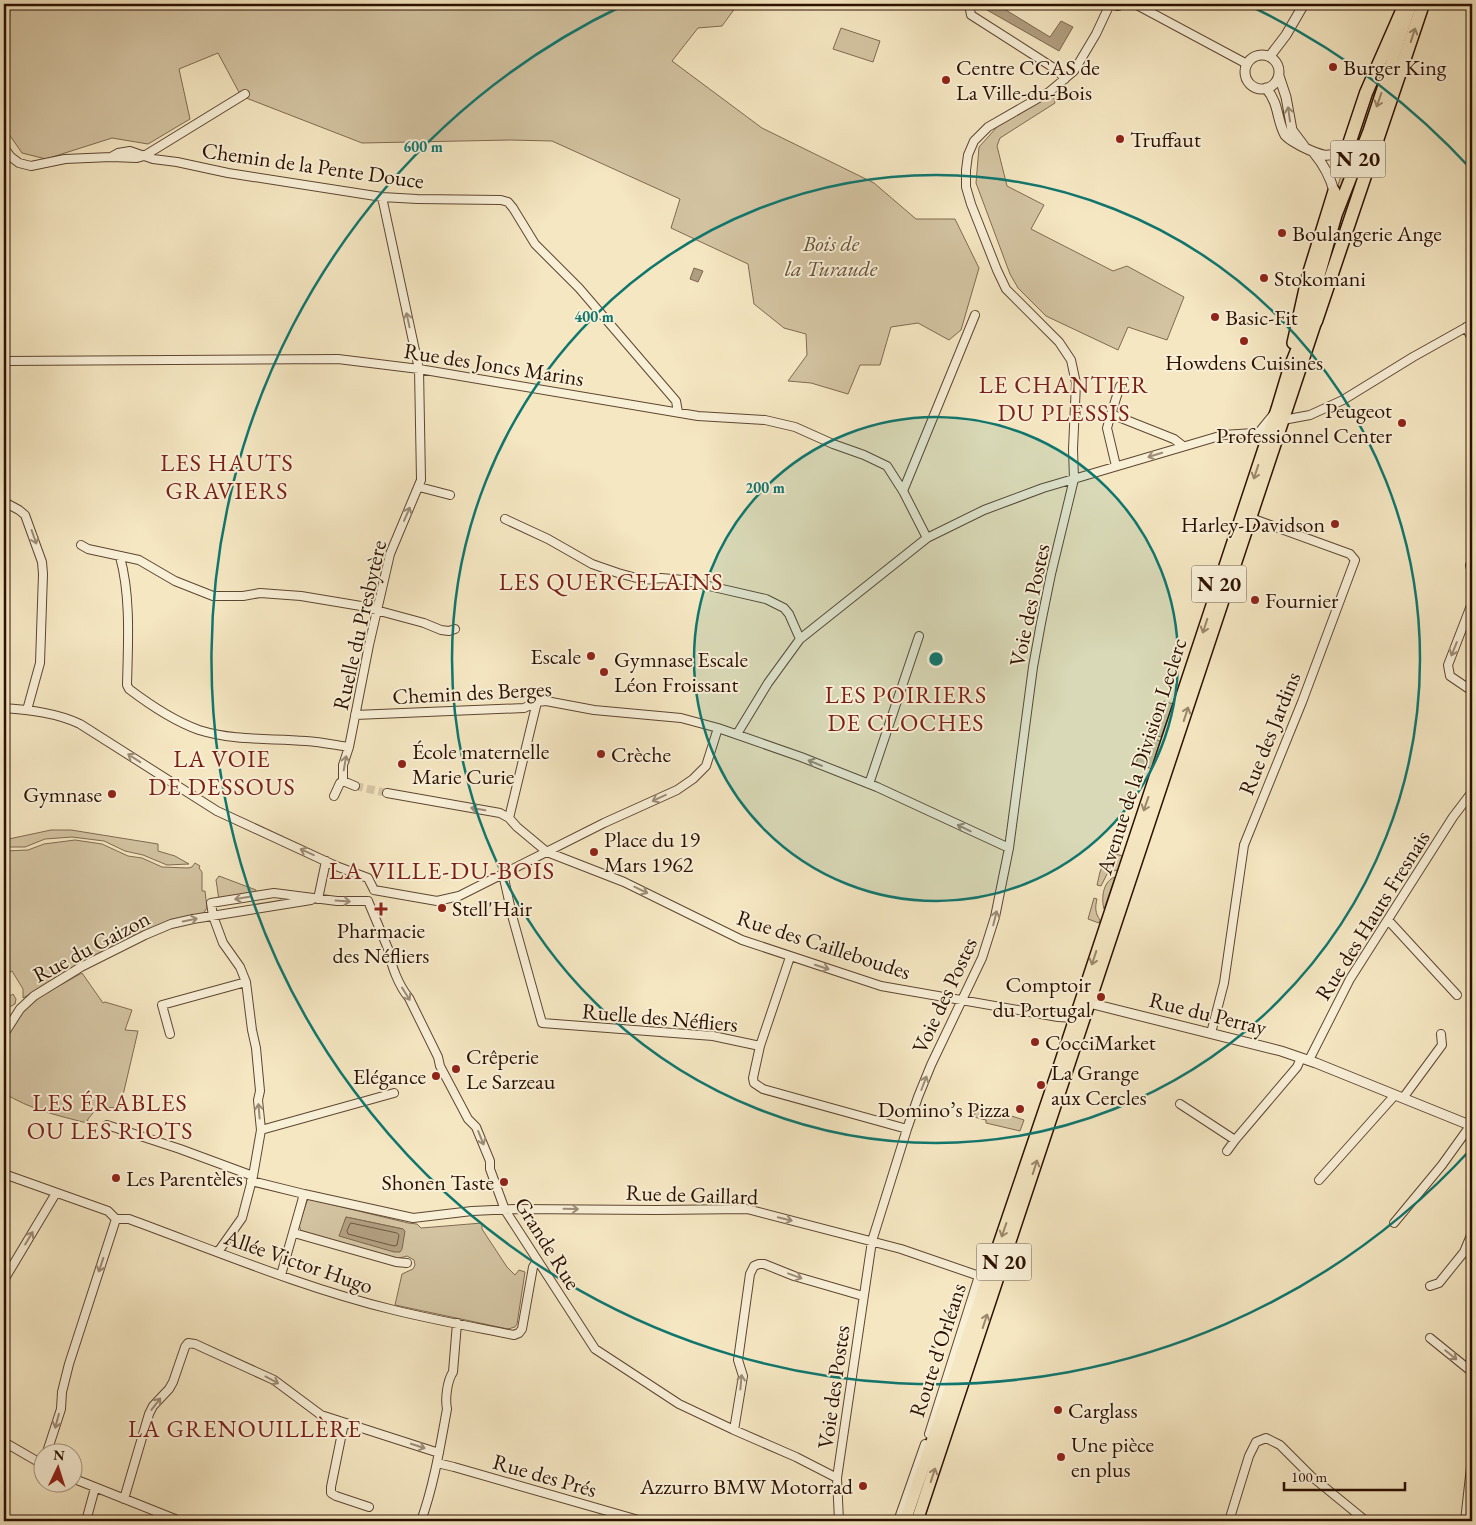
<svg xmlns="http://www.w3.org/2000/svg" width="1476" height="1525" viewBox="0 0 1476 1525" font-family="'EB Garamond',serif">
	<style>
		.green { fill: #d3c3a1; stroke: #806a50; fill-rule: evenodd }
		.water { fill: #b19e80; stroke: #7c664d }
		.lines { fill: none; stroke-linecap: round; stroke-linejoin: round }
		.shore { stroke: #6e5840; stroke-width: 1 }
		.minor-tunnel { stroke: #d7c7a5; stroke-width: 8; stroke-dasharray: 8 4; stroke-linecap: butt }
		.minor-casing { stroke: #5e4630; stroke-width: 10 }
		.tertiary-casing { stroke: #5e4630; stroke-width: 11 }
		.primary-casing { stroke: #2c1100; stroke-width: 14 }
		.trunk-casing { stroke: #2c1100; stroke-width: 15 }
		.minor { stroke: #f8efd7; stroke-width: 8 }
		.tertiary { stroke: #f8efd7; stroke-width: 9 }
		.primary { stroke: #f5e7c2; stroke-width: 11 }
		.trunk { stroke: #f5e7c2; stroke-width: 12 }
		.oneway { stroke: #9b876b }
		.oneway2 { stroke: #9c8b76 }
		.ring { fill: none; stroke: #0f766e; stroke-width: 2.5 }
		.poi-dot { fill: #8f2418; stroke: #f8efd7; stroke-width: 2 }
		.labels { text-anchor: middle; stroke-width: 4; stroke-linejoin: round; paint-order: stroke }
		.shield { fill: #f8efd7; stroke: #695440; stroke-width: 1 }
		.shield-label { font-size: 21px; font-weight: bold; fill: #2c1100 }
		.poi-label { font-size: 22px; fill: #2c1100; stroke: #f8efd7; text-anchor: start }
		.street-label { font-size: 22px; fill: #2c1100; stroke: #f8efd7 }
		.park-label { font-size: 22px; font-style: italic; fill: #664f38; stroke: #f8efd7 }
		.neighbourhood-label { font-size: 24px; letter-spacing: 1px; fill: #7a1f14; stroke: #f8efd7 }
		.quarter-label { font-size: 25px; letter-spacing: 1px; fill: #7a1f14; stroke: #f8efd7 }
		.centre { fill: #0f766e; stroke: #f8efd7; stroke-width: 2.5 }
		.ring-label { font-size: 15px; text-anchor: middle; font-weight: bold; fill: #0f766e; stroke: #f8efd7; stroke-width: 4; stroke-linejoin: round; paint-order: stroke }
	</style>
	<rect width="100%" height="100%" fill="#f5e7c2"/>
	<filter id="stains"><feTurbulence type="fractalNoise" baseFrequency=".004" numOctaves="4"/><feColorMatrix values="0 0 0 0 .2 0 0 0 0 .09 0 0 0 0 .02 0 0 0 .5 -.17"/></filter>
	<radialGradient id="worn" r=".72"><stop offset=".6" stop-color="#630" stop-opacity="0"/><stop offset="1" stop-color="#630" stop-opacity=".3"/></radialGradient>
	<!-- green -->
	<path class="green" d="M4,4h734l-16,22 -24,2 -26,33 90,67 112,55 42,36h39l24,49 -18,62 -12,10 -31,-17 -27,4 -11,38h-20l-12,29 -37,-11 -23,-2 19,-26 -1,-21 -22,-6 -30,-24 -6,-40 -77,-36 9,-29 -128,-58 -42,-1 -148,3 -121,-47 -23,-43 -39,16 11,50 -42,25 -36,-6 -66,21 -24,-6 -18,-26z
		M841,28l39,13 -7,21 -40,-13z
		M1373,89l2,1 -9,39 -42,99 42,-129z
		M1053,94l2,9 -55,35 -3,8 10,40 37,19 -13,24 82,42 14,-5 57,31 -17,43 -39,-13 -10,23 -72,-34 -28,-28 -8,-14 -34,-91 3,-36 18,-20z
		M1164,701l9,3 -12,33 -12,-4z
		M1147,736l13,5 -8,28 -16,-6 9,-26z
		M51,830h20l87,14v7l17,5 14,8 -22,1 -24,-10 -18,-4 -21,-10 -32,-4 -27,2 -20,8h-21v-7z
		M75,840l27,4 26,12 14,2 20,9 26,1 4,-1 3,-4 5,3 -1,2 3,4v19h3l2,17 -4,6 -33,6 -30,13 -59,31 -58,34v-9l-11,-18 -8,5v-125l24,-1 16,-6z
		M1109,852l14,4 -5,14 -10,2 -7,14 -4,-1 3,-13 4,-10 3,-2z
		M219,876l37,14v4l-37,6 -3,-20z
		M1115,877l-11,32c-3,-11 -1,-28 11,-32z
		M1094,898l3,1c-2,8 -2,14 3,21l-1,3 -11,-4z
		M82,973l21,30 2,-1 27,8 -7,20 13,1 -18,77 -22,-1 -10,12 -1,4c-28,-7 -58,-14 -83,-30v-36l4,-7 -4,-9 17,-27 16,-16z
		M13,994l3,5 -1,5 -9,5 2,11 -4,7 1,-11 -1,-16z
		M971,1103l53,17 -4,11 -34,-8v-3l-12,-3 1,-4 -6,-2z
		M309,1199l99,24 9,1 4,4 61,-5v6l25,38 8,8 4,-5 6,2 -8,52 -2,3 -7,2 -113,-24 7,-31 11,-5 2,-4 -1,-5 -7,-4 -11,3 -95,-28 -2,-6 8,-24zM346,1217l57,12 1,2 -61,-4z"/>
	<!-- water -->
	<path class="water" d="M981,4h15l54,33 11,-16 12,6 -14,24 -79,-45z
		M694,268l9,3 -5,11 -8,-3z
		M346,1217l57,12 2,2 -3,18 -2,3h-6l-55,-16z"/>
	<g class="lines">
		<!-- shore -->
		<path class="shore" d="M351,1223l46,10 2,2 -2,10 -3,1 -46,-12 -1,-3z"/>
		<!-- minor-tunnel -->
		<path class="minor-tunnel" d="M355,786l32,7"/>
		<!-- minor casing -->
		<g class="minor-casing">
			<path id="minor" d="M969,4l2,11 86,55 8,9
				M1110,4l7,2 9,-2
				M1135,4l112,60
				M4,148l7,9 8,6 12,3 34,-7 46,-2 26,1 7,-2 101,-62
				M111,157l7,-4 12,-2 23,8 24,3 51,11 154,24 35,2 84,1 7,2 5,6 22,36 44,44 97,113 2,11
				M1466,327l6,12
				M4,361l334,-2 81,10 279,47 67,4 30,7 38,17 31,11 23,11 16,25 24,47
				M1111,414l9,-28
				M1283,420l27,-5 33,-15 70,-43 59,-33
				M1116,466l-9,-38 4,-14 63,25 9,7
				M419,487l31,8
				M903,491l72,-176
				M4,502l15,8 6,5 17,47 1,12 -3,89 -13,47
				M505,519l43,20 44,25 26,9 26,7 17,-2 22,2 83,19 18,9 5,6 11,25
				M81,545l7,4 51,11 36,21 38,15h30l17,-3 41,3 60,10 63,17 17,7 8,1 6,-2
				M120,557c11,39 8,87 7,128l2,4c21,16 45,32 70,41 35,11 71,8 107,11 15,1 29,4 43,6
				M1470,565l2,8
				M1472,603l-24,62 2,11 22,15
				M4,708c26,2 53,5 76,16l137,87 119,55 32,12 6,12
				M355,715l169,-7 13,-6 9,-1 48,9 87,8 37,10 83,29 76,30 132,61
				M737,734l31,-51 32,-44 127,-101 57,-28 59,-22 180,-53 31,-2 6,-2 13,-16
				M343,781l12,5
				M869,784l50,-148
				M387,793l113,20 9,5 8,9 30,25 77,30 118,58 139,46 177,31 17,1
				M334,796l6,-13 3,-2v-16l6,-18 20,-102 21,-91 31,-74 -2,-111 -37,-172
				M509,818l28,-116
				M503,874l10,45 29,104 171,13 47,10 -7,32 1,5 9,6 144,40
				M374,890l63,11 22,-5 145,-73 73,-33 16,-11 13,-13 12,-38
				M318,899l8,-38
				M368,901l21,50c2,15 10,35 20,47l29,59 2,9 28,53 8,8 14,34v8l15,41 90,139 84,55 55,26 62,27 41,21
				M1388,920l69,75
				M1211,1033l13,-50 20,-138 58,-143 53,-142 -5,-6 -99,-36
				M4,1034l16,-25 14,-13 47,-29 64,-32 26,-11 22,-5 118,-19
				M170,1034l-8,-29 84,-23
				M760,1046l30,-89
				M1309,1060l41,-81 103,-162 19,-25
				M1403,1098l39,-53 -1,-11
				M1180,1104l55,36 62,-73 4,-9
				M107,1125l73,24 73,27
				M261,1130l133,-37
				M1227,1151l8,-11
				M4,1174l104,37 8,8h13c87,32 175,69 265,91 40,10 80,17 120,25l5,-2 3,-4 11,-62 4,-6
				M1319,1180l76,-85
				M251,1181l53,13 109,24 59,-7 44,-2 140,1 91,-1 154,40 87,30
				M1394,1223l48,-58 28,-39
				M294,1233l102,29 11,1
				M218,1252l24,-34 11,-42 8,-46 -3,-30 2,-9 -4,-43 -4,-18 -6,-48 -6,-15 -17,-24 -10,-27 -2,-13 63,-10 63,8h31
				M281,1275l23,-81
				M4,1280l52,-87
				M1430,1286l9,-3 25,-31 8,-19
				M1430,1338l42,34
				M344,1423l-13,64v6l5,3 33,11
				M734,1430l9,-54 -5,-16 12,-86 4,-8 5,-2h5l30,12 69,20
				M929,1434l50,-158
				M4,1442l38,22
				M47,1452l14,-43 1,-17 7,-28 47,-145
				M437,1463l17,4 188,54
				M72,1478l108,43
				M124,1499l25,-85 4,-8 16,-17 4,-7 12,-35 3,-4 7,1 79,36 47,35 118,38
				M86,1521l9,-33
				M421,1521c13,-36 19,-74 26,-112 -2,-10 0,-28 6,-37l4,-49
				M839,1521l-2,-43 35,-237 35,-112 11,-32 13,-32 51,-107 13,-41 14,-69 24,-181 8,-44 10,-49 23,-95 -1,-30 3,-66 -5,-23 -12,-18 -53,-53 -9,-19 -26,-66 -5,-17v-17l2,-15 6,-14 14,-14 61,-35 25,-21 22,-37 14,-30
				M898,1521l27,-77
				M1229,1521l20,-65 7,-14 10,-4 14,7 31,31 55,45
				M1465,1521l7,-63"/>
		</g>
		<!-- tertiary casing -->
		<g class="tertiary-casing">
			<path id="tertiary" d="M1245 72a17 17 0 1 1 34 0a17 17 0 1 1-34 0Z
				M1270,56l16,-21 18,-31
				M1279,76l7,21 6,33 12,16
				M1266,88c14,17 10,31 19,47 4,5 11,8 16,11 20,10 28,14 47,1
				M1314,153c10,12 16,23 20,38
				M1085,1007l4,-4 192,48 35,12 156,63"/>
		</g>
		<!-- primary casing -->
		<g class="primary-casing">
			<path id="primary" d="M1293,343l15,-68 26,-84
				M905,1521l152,-448 220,-664 12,-40 12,-30 35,-124 33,-84 42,-127
				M917,1521l399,-1200"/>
		</g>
		<!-- trunk casing -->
		<g class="trunk-casing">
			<path id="trunk" d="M1348,147l18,-54 39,-89
				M1316,321l107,-317"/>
		</g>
		<!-- minor -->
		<use href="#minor" class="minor"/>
		<!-- tertiary -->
		<use href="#tertiary" class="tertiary"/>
		<!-- primary -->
		<use href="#primary" class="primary"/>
		<!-- trunk -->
		<use href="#trunk" class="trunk"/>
	</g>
	<!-- one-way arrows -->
	<defs><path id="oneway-shaft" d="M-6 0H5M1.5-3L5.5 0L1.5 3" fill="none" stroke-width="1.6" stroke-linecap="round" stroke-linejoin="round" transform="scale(1.25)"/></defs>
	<g class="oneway">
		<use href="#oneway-shaft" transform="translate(1413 35) rotate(-72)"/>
		<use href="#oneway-shaft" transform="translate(1379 100) rotate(109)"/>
		<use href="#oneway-shaft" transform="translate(1256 472) rotate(108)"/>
		<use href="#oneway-shaft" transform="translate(1205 626) rotate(108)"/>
		<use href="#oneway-shaft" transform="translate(1186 714) rotate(-72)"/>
		<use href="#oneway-shaft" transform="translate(1146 804) rotate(109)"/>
		<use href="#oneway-shaft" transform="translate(1094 958) rotate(108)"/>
		<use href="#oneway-shaft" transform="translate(1035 1167) rotate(-72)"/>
		<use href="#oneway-shaft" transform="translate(1004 1230) rotate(109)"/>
		<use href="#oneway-shaft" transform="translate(985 1321) rotate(-72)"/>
		<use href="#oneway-shaft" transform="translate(933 1475) rotate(-72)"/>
	</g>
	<g class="oneway2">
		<use href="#oneway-shaft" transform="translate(1289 114) rotate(-98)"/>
		<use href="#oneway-shaft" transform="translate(408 320) rotate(-102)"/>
		<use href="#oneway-shaft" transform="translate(1155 455) rotate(163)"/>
		<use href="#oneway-shaft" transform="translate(407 514) rotate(-66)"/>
		<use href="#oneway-shaft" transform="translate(34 537) rotate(71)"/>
		<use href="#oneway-shaft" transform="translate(1454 649) rotate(112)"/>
		<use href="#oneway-shaft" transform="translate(134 758) rotate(-147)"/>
		<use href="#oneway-shaft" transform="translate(345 763) rotate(-80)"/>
		<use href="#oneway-shaft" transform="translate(815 763) rotate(-158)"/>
		<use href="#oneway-shaft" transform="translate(659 798) rotate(155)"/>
		<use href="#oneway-shaft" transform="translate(478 809) rotate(-170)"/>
		<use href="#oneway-shaft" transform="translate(964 828) rotate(-154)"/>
		<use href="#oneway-shaft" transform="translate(307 852) rotate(-156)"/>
		<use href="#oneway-shaft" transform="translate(641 890) rotate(26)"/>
		<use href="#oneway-shaft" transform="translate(242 898) rotate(171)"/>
		<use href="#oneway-shaft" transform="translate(343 901) rotate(4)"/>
		<use href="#oneway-shaft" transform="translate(995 918) rotate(-76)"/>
		<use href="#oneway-shaft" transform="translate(190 920) rotate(-11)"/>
		<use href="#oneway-shaft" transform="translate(822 967) rotate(18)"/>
		<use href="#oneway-shaft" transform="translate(406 994) rotate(58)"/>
		<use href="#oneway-shaft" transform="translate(924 1083) rotate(-69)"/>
		<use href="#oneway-shaft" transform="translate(259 1111) rotate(-95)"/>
		<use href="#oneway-shaft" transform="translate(481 1138) rotate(68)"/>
		<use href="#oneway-shaft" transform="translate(571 1209) rotate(1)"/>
		<use href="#oneway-shaft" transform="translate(785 1219) rotate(14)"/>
		<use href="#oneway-shaft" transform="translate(29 1238) rotate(-59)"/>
		<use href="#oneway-shaft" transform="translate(101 1265) rotate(108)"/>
		<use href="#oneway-shaft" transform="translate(795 1276) rotate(20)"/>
		<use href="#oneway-shaft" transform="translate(1451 1355) rotate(39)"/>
		<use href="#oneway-shaft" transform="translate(272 1380) rotate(28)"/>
		<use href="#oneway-shaft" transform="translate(741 1382) rotate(-85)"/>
		<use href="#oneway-shaft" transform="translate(156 1404) rotate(-52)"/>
		<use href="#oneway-shaft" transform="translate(57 1421) rotate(105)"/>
		<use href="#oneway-shaft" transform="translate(418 1446) rotate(18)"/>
	</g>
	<!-- distance rings -->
	<circle cx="936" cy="659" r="242" fill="#0f766e" fill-opacity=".12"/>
	<g class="ring">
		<circle cx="936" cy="659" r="242"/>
		<circle cx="936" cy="659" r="484"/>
		<path d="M1471 1149A725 725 0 1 1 624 5M1248 5A725 725 0 0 1 1471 169"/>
	</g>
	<!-- markers -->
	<g class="poi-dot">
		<circle cx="1333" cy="67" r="5"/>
		<circle cx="946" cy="80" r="5"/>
		<circle cx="1120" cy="139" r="5"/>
		<circle cx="1282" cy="233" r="5"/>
		<circle cx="1264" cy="278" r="5"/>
		<circle cx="1215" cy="317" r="5"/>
		<circle cx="1244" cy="341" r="5"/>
		<circle cx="1402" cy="423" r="5"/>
		<circle cx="1335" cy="524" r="5"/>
		<circle cx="1255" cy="600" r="5"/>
		<circle cx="591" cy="656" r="5"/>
		<circle cx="604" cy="672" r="5"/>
		<circle cx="601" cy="754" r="5"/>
		<circle cx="402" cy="764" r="5"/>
		<circle cx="112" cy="794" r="5"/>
		<circle cx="594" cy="852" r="5"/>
		<circle cx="442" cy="908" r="5"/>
		<path d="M378.5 901.5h5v5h5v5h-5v5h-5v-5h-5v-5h5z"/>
		<circle cx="1101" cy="997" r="5"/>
		<circle cx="1035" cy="1042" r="5"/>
		<circle cx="456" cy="1069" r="5"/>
		<circle cx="436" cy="1076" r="5"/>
		<circle cx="1041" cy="1085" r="5"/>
		<circle cx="1020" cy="1109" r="5"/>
		<circle cx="116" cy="1178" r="5"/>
		<circle cx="504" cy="1182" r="5"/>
		<circle cx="1058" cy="1410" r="5"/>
		<circle cx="1061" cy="1457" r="5"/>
		<circle cx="863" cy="1486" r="5"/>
	</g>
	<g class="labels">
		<!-- shield labels -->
		<g class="shield">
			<rect x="1330.5" y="140.5" width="55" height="37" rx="4"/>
			<rect x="1191.5" y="565.5" width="55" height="37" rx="4"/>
			<rect x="976.5" y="1243.5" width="55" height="37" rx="4"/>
		</g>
		<g class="shield-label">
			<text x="1358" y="166">N 20</text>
			<text x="1219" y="591">N 20</text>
			<text x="1004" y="1269">N 20</text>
		</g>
		<!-- poi labels -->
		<g class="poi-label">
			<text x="956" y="75">Centre CCAS de<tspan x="956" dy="25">La Ville-du-Bois</tspan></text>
			<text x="1343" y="75">Burger King</text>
			<text x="1130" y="147">Truffaut</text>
			<text x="1292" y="241">Boulangerie Ange</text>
			<text x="1274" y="286">Stokomani</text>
			<text x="1225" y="325">Basic-Fit</text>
			<text x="1244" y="370" text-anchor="middle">Howdens Cuisines</text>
			<text x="1392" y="418" text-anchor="end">Peugeot<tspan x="1392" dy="25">Professionnel Center</tspan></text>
			<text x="1325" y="532" text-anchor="end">Harley-Davidson</text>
			<text x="1265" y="608">Fournier</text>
			<text x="581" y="664" text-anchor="end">Escale</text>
			<text x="614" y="667">Gymnase Escale<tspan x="614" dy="25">Léon Froissant</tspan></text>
			<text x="412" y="759">École maternelle<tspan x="412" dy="25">Marie Curie</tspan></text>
			<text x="611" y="762">Crèche</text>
			<text x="102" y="802" text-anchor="end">Gymnase</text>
			<text x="604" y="847">Place du 19<tspan x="604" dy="25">Mars 1962</tspan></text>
			<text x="452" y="916">Stell'Hair</text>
			<text x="381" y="938" text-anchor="middle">Pharmacie<tspan x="381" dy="25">des Néfliers</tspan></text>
			<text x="1091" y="992" text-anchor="end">Comptoir<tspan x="1091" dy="25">du Portugal</tspan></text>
			<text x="1045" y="1050">CocciMarket</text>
			<text x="466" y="1064">Crêperie<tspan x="466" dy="25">Le Sarzeau</tspan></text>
			<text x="1051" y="1080">La Grange<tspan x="1051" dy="25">aux Cercles</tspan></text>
			<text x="426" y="1084" text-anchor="end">Elégance</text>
			<text x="1010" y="1117" text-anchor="end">Domino’s Pizza</text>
			<text x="126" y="1186">Les Parentèles</text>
			<text x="494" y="1190" text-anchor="end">Shonen Taste</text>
			<text x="1068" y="1418">Carglass</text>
			<text x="1071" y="1452">Une pièce<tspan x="1071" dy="25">en plus</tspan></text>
			<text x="853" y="1494" text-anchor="end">Azzurro BMW Motorrad</text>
		</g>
		<!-- street labels -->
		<g class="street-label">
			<text transform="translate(313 165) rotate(8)" y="8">Chemin de la Pente Douce</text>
			<text transform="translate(494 364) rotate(9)" y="8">Rue des Joncs Marins</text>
			<text transform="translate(1029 605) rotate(-78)" y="8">Voie des Postes</text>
			<text transform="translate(359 625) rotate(-77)" y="8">Ruelle du Presbytère</text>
			<text transform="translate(472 692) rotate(-3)" y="8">Chemin des Berges</text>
			<text transform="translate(1269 733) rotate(-68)" y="8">Rue des Jardins</text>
			<text transform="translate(1141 756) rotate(-72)" y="8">Avenue de la Division Leclerc</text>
			<text transform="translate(1372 915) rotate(-58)" y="8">Rue des Hauts Fresnais</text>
			<text transform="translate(824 944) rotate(18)" y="8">Rue des Cailleboudes</text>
			<text transform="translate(91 946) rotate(-28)" y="8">Rue du Gaizon</text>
			<text transform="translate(944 995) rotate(-65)" y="8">Voie des Postes</text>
			<text transform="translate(1208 1013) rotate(14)" y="8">Rue du Perray</text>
			<text transform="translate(660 1017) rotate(5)" y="8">Ruelle des Néfliers</text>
			<text transform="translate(692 1194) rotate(2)" y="8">Rue de Gaillard</text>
			<text transform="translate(548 1243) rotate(58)" y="8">Grande Rue</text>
			<text transform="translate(299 1261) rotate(19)" y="8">Allée Victor Hugo</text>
			<text transform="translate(937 1350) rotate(-72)" y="8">Route d'Orléans</text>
			<text transform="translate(833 1387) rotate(-82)" y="8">Voie des Postes</text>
			<text transform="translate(545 1475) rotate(16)" y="8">Rue des Prés</text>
		</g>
		<!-- park labels -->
		<g class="park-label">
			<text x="831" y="251">Bois de<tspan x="831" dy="25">la Turaude</tspan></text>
		</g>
		<!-- neighbourhood labels -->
		<g class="neighbourhood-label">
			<text x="1064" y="393">LE CHANTIER<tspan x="1064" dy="28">DU PLESSIS</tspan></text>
			<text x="227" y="471">LES HAUTS<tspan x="227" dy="28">GRAVIERS</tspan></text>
			<text x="611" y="590">LES QUERCELAINS</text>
			<text x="906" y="703">LES POIRIERS<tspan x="906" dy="28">DE CLOCHES</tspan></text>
			<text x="222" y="767">LA VOIE<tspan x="222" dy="28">DE DESSOUS</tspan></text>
			<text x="110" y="1111">LES ÉRABLES<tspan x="110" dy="28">OU LES RIOTS</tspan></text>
			<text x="245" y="1437">LA GRENOUILLÈRE</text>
		</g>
		<!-- quarter labels -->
		<g class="quarter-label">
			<text x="442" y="879">LA VILLE-DU-BOIS</text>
		</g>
	</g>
	<circle cx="936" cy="659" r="8" class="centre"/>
	<g class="ring-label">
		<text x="423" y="152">600 m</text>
		<text x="594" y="322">400 m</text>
		<text x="765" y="493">200 m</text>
	</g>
	<!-- margin -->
	<rect width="1476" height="1525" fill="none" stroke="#f5e7c2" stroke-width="20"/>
	<rect x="5" y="5" width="1466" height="1515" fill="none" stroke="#2c1100" stroke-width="2.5"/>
	<rect x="10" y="10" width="1456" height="1505" fill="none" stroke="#2c1100"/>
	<!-- north arrow -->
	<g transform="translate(58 1468) rotate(4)"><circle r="24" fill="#f8efd7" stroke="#a69681"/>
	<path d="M0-4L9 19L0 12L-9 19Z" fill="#8f2418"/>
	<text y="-8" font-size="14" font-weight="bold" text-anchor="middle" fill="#2c1100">N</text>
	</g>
	<!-- scale -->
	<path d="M1284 1482v8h121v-8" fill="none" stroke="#2c1100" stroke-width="2.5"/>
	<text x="1291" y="1482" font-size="15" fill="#2c1100" stroke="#f8efd7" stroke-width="4" paint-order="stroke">100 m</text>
	<rect width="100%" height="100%" filter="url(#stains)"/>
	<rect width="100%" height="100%" fill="url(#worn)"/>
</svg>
